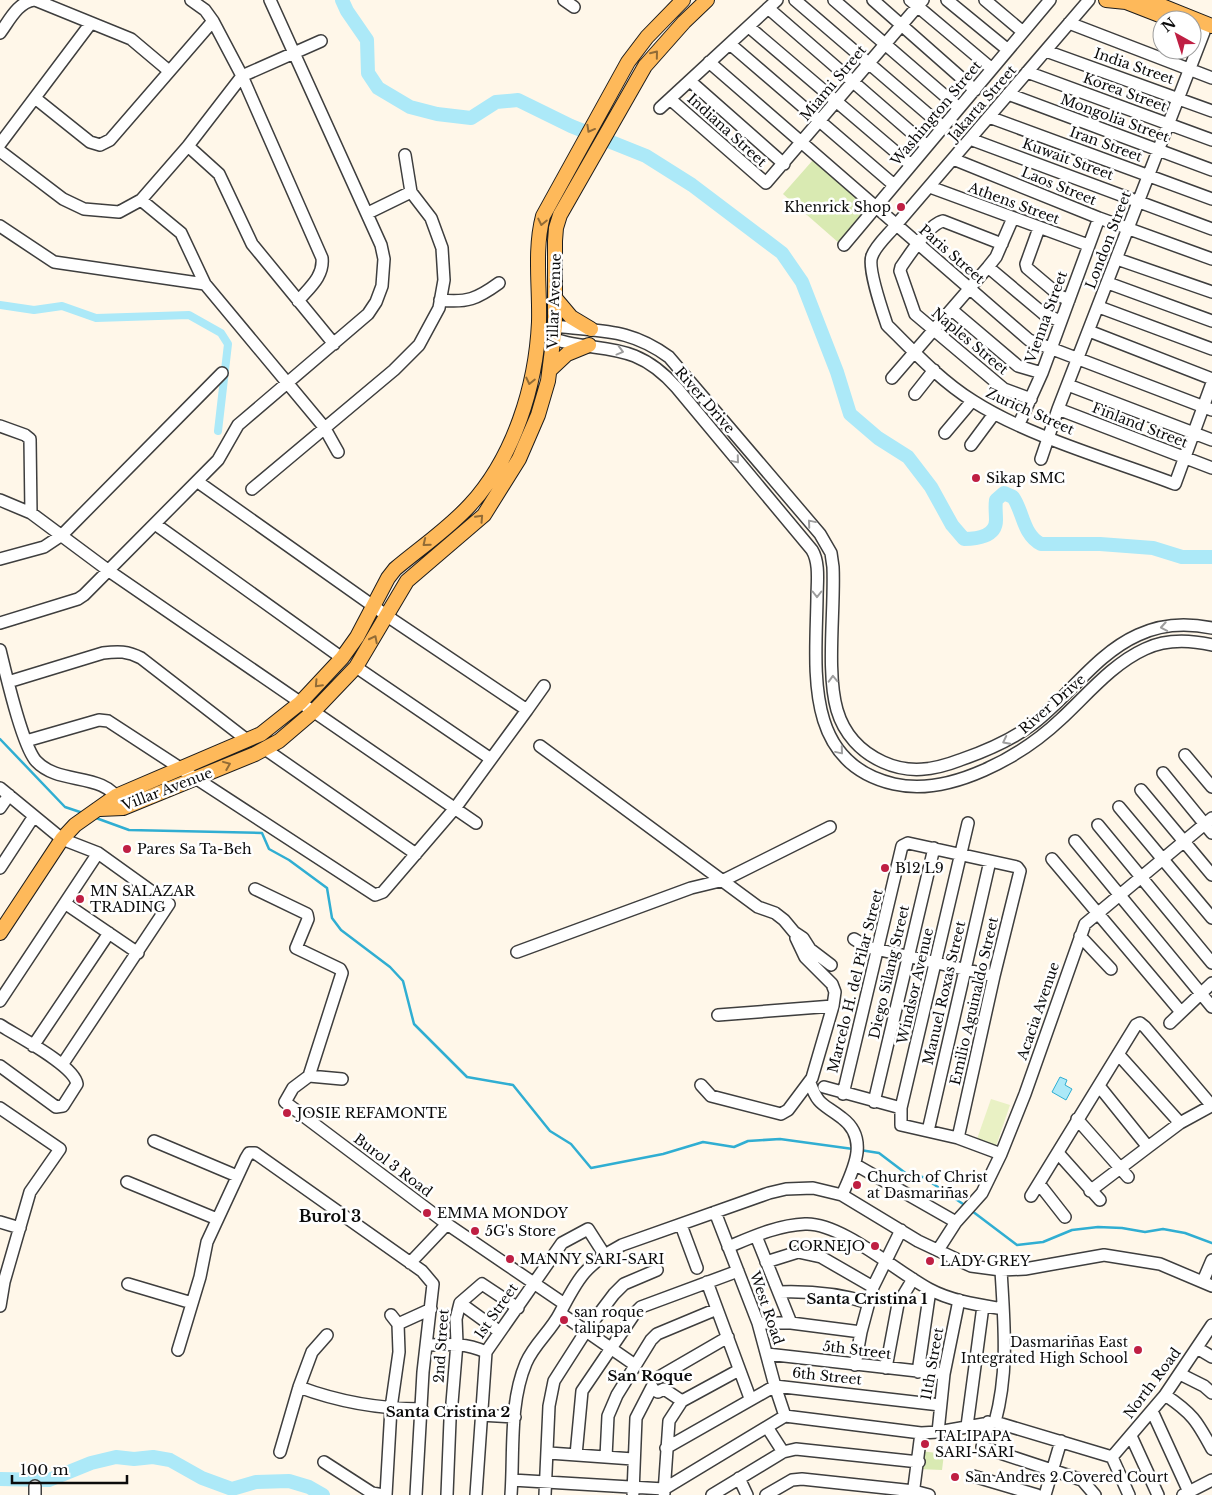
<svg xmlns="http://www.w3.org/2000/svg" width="1212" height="1495" viewBox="0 0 1212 1495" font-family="'Libre Baskerville',serif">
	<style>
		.green { fill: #d9eab2 }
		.pitch { fill: #e9f1c4 }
		.water { fill: #ace9f8; stroke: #30aed2 }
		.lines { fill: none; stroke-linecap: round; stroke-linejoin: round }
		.stream { stroke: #30aed2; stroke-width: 2.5 }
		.canal { stroke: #ace9f8; stroke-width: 8 }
		.river { stroke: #ace9f8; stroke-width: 14 }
		.minor-casing { stroke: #3e3e3e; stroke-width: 14 }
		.major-casing { stroke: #1c1c1c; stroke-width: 16 }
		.minor { stroke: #fff; stroke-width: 11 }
		.major { stroke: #feb95a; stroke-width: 14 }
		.oneway { stroke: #916b36 }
		.oneway2 { stroke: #9d9d9d }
		.poi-dot { fill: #bf1f43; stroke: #fff; stroke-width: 2 }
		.labels { text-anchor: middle; stroke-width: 5; stroke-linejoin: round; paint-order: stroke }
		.street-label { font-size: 14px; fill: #0b0b0b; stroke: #fff }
		.poi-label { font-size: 14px; fill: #0b0b0b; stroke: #fff; text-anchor: start }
		.neighbourhood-label { font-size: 15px; font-weight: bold; fill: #0b0b0b; stroke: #fff }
		.quarter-label { font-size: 16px; font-weight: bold; fill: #0b0b0b; stroke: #fff }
	</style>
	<rect width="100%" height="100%" fill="#fff7e9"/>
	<!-- green -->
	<path class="green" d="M813,160l57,46 -31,37 -56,-49z
		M921,1451l23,3 -2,16 -24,-1z"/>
	<!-- pitch -->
	<path class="pitch" d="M991,1099l19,6 -14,41 -19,-7z"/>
	<!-- water -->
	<path class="water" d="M1060,1077l7,3 -2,5 7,4 -6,11 -14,-8z"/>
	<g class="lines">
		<!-- stream -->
		<path class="stream" d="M0,739l65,68 18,6
			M96,818l33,12 133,3 7,16 20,11 38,28 5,30 9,12 49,37 13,14 11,43 53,53 46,8 37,46 21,13 20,24 72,-14 40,-12 31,5 14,-6 32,-2 73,10
			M860,1150l19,3 29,22 15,2 43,29
			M972,1211l45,34 26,-3 29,-12 26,-3 24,1 23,4 18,-3 22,4 27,10"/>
		<!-- canal -->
		<path class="canal" d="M0,305l34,5 28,-4 34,12 93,-3 32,18 7,11 -10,87"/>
		<!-- river -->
		<path class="river" d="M342,0l5,11 20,29 1,33 10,15 32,19 27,7 34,4 25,-16 22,-2 53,26 75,30 46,29 90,68 20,29 35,90 13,42 28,24 30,19 23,30 21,38 12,14c12,0 32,-2 32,-19 0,-7 -1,-13 0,-20l8,-7 9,4c10,14 10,38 28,47h59l53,4 29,9h30
			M0,1479l49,1 42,-17 25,-6 18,2 19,-2 17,3 32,18 30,11 24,-7 33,-1 20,6 14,8"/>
		<!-- minor casing -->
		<g class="minor-casing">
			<path id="minor" d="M35,0l96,39 38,32
				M191,0l14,10 8,11 29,55 80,182c2,18 -12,29 -24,43
				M564,0l10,7
				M795,0l148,127
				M834,0l125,108
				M873,0l102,90
				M910,0l82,69
				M947,0l61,50
				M985,0l38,32
				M1089,0l-193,225c-7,9 -20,20 -24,31 -5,11 11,57 15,69 27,27 54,56 86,76 56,36 139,59 202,83l37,-101
				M768,8l159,138
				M1069,23l143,55
				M749,27l162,138
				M0,33c9,-12 18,-31 34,-33
				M730,44l164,141
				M1046,51l166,60
				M709,62l320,278 183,70
				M1027,72l185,68
				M690,81l94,83
				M1008,94l204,76
				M35,98l55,44 10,3 10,-5 103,-119
				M670,99l96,84 157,-183
				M660,108l117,-108
				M989,117l223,82
				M970,139l242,90
				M0,144l91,-121
				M188,146l31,28 33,70 82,100
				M0,151l63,48 21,10 35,3 22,-12 47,-54 54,-70 79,-35
				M953,159l146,59 113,41
				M930,187l158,58
				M141,200l40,33 24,51
				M368,213l43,-21
				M0,226l54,36 151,22 119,143 14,25
				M1039,228l-13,36 1,4 33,28 9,4
				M1002,244l-59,-23c-14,3 -33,33 -42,46l-1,4 15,43 89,75 27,10
				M844,245l206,-245
				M1117,259l95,33
				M988,267l57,48 16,6
				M1108,283l104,38
				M440,300c27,3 37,-1 59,-17
				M1099,307l113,42
				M952,310l66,56 24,7
				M547,329l8,-3c47,6 74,2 114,31l151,177 11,19 2,14c2,41 -7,105 4,143 7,24 24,42 46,52 26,12 51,8 77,-2 26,-9 52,-20 74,-37 36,-28 62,-69 104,-88 23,-11 50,-12 74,-7
				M1089,331l123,48
				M538,333c54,25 91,0 139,55l135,162c8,13 5,33 5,48 -1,72 -14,165 77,186 56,13 128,-28 167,-65 26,-24 51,-55 84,-70 21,-10 45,-9 67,-4
				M892,378l96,-111 8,-10 17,-39
				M1068,385l144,55
				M915,394l19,-24
				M1058,409l154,59
				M1019,424l23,-51 57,-155
				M0,426l25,9 5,4 1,74
				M945,433l27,-32
				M971,445l23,-31
				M1041,459l17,-50 146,-377
				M252,489l142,-119 25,-25 20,-37 5,-28 -2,-32 -11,-30 -20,-26 -6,-37
				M0,500l31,13 78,58 367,252
				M155,524l187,134
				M0,559l44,-12 18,-12 160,-162
				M0,623l78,-24 6,-4 134,-135 20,-35 130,-111 8,-12 6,-16 2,-27 -3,-14 -111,-245
				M0,650c6,24 22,95 36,111 23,25 67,10 84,41
				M356,667l135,92
				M8,682l95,-29c15,-2 25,-2 38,5l106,82
				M527,710l17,-24
				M26,741l73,-21 9,1 267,174 8,-3 73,-85 71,-97 -134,-90 -195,-138
				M540,746l218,161 17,6 9,7 10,12 9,6 7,11 21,16
				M265,749l151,105
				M1185,755l27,32
				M1163,773l49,60
				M0,788l62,51 36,14 71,51 -107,161
				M1141,790l71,85
				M1119,807l93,111
				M0,808l9,-13
				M968,823l-67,285v17l57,13 43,16
				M1098,825l114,138
				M1075,841l137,166
				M1052,859l129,153
				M0,868l34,-52
				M255,889l52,25 1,5 -12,29 44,21 2,4 -33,103
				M66,904l72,49
				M1080,936l31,33
				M854,939l13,8 127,29
				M517,952l174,-64 33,-8 106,-53
				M0,1001l98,-148
				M718,1015l115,-9
				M1170,1023l42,-40
				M0,1025c17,11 74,40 77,59l-14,22 -7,1 -56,-41
				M33,1046l76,-113
				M1118,1054l62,69 -32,24
				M342,1079l-33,-3 -16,12 -8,14 162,122 116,79
				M810,1083c9,24 13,20 32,35 28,21 11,52 0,77
				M701,1085l10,11 70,18 7,-4 24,-32 21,-72 2,-14 -3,-8 -27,-27 -9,-19
				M824,1087l77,21
				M843,1094l59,-248 6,-3 109,24 3,4 -26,105 -36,162
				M874,1102l60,-254
				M0,1108l60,41 -30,43 -26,90 -4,24
				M1077,1119l51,58
				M1180,1123l31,-17
				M928,1131l62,-270
				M154,1141l83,35
				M1058,1153l42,47
				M856,1165l100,57
				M127,1182l90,37
				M1040,1185l25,32
				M1090,1191l58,-44 -49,-61
				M1031,1196l105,-171 4,-2 5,4 67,79
				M715,1212l43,111 17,63 10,30
				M0,1222l20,6
				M681,1225l16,43
				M756,1236l35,87
				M728,1247c24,-10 50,-22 77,-23 36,-2 92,48 124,65 22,12 50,16 74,20
				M938,1250l18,-28 26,-29 19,-39 24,-60 60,-170 127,-106
				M766,1262l32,-10 23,5 52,30
				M410,1263l37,-39
				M1203,1281l9,-21
				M707,1282l43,116
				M128,1284l64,19
				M779,1292c29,-1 62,2 90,11
				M460,1303l40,29
				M560,1313l75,52
				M758,1323h33l70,9
				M398,1324l33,-15
				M427,1345c23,-1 38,-2 59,7
				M1197,1348l15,9
				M178,1350l22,-73 7,-35 39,-84 3,-5h6l167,118 11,13 -10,88 -7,123
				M767,1354l177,20
				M855,1365l6,-33 12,-45 28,-57
				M886,1368l12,-64 15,-25
				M918,1372l12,-82
				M1180,1374l24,12 8,7
				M659,1377l69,-40
				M299,1387c40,15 80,22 123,22
				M652,1389l6,3 6,-3 18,12
				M1165,1395c27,18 32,26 47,54
				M452,1403l5,-60 -1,-24 4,-16 22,-19 36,24
				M1152,1411l37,81
				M480,1415l35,2
				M988,1422l-6,25 100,33 13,15
				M995,1422c14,-52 9,-99 6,-152
				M967,1426l16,-120
				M767,1427l16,25
				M938,1432l6,-58 15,-74
				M1131,1436l27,59
				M666,1448l109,-62 165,19
				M280,1452l19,-65 13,-35 15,-17
				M549,1453l84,6
				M576,1455l6,-64 53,-78 6,-6 97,-36
				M606,1457l2,-41 9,-21 34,-55 6,-6 60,-25
				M1112,1457l53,-62 47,-70
				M324,1462l48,31 11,2
				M973,1476l64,19
				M739,1478l8,17
				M512,1480l152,9 121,-73 136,17 17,-1 57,-10 117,35 17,38
				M35,1486v9
				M633,1493l3,-75 16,-31
				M664,1493l5,-72 13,-20 57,-31
				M386,1495l5,-87 8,-56 -1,-28 -7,-9
				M447,1495l3,-75
				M476,1495l10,-143 76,-109 26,-14 16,25
				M511,1495c3,-42 -2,-92 15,-132 8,-19 25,-32 34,-50 18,-35 26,-49 62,-68l147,-52 17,-4 27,-1 29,7 76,46 53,25 30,4 24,-1 79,-14 56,9 52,22
				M545,1495l4,-89 5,-25 32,-50 28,-37 10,-10 33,-14
				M712,1495l71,-43 13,-3 123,13
				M766,1495l26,-15 10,-1 112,12 15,4
				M913,1495l8,-62
				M1045,1495l16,-54
				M1183,1495l29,-15"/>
		</g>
		<!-- major casing -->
		<g class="major-casing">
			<path id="major" d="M1106,0l20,2 36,14
				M1147,0l65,26
				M555,298l16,19 20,12
				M550,370l17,-16 22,-9
				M100,809l23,-1 132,-54 24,-13 34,-29 43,-45 51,-86 77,-66 35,-56 19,-44 10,-34 7,-55v-85l1,-13 4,-13 85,-149 39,-44 23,-22
				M0,933l62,-94 13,-14 41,-29 145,-62 39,-31 42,-45 15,-21 31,-59 7,-9c25,-21 53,-40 75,-64 44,-48 66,-119 69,-183 1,-35 -5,-72 4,-106l85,-154 19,-25 36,-37"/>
		</g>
		<!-- minor -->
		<use href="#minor" class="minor"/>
		<!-- major -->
		<use href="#major" class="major"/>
	</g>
	<!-- one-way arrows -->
	<defs><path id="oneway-chevron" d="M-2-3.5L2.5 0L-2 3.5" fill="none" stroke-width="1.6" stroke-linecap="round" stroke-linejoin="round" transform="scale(1.25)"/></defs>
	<g class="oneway">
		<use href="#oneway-chevron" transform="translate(655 54) rotate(-51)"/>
		<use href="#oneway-chevron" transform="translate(590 129) rotate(119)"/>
		<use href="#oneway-chevron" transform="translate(542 222) rotate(102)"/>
		<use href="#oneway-chevron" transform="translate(530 381) rotate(103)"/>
		<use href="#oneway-chevron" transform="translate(480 518) rotate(-47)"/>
		<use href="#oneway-chevron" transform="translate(426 543) rotate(141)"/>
		<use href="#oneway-chevron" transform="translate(374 639) rotate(-63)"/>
		<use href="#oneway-chevron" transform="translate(318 684) rotate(133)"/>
		<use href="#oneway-chevron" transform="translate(227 765) rotate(-22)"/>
	</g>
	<g class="oneway2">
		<use href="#oneway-chevron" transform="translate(620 351) rotate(15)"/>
		<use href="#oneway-chevron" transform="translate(736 460) rotate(50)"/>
		<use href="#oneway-chevron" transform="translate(811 523) rotate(-130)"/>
		<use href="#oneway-chevron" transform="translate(817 594) rotate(90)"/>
		<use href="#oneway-chevron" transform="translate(1164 627) rotate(170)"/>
		<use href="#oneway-chevron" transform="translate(833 679) rotate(-92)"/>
		<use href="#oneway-chevron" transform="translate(1006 741) rotate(153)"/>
		<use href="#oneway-chevron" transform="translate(840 751) rotate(50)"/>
	</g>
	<!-- markers -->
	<g class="poi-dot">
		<circle cx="901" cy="207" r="5"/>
		<circle cx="976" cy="478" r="5"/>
		<circle cx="127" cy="849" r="5"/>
		<circle cx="885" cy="868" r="5"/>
		<circle cx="80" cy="899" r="5"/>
		<circle cx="287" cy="1113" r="5"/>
		<circle cx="857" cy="1185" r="5"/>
		<circle cx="427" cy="1213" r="5"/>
		<circle cx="475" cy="1231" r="5"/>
		<circle cx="875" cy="1246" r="5"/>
		<circle cx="510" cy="1259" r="5"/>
		<circle cx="930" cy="1261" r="5"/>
		<circle cx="564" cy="1320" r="5"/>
		<circle cx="1138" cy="1350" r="5"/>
		<circle cx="925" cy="1444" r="5"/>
		<circle cx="955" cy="1477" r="5"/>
	</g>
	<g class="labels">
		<!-- street labels -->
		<g class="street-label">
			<text transform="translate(1134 66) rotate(19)" y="5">India Street</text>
			<text transform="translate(833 83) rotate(-50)" y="5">Miami Street</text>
			<text transform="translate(1125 92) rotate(20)" y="5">Korea Street</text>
			<text transform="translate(982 103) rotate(-49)" y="5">Jakarta Street</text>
			<text transform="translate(936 113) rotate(-50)" y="5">Washington Street</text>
			<text transform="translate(1115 118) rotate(20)" y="5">Mongolia Street</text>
			<text transform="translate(727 130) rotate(42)" y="5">Indiana Street</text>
			<text transform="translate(1106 144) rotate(20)" y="5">Iran Street</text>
			<text transform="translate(1068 159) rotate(20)" y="5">Kuwait Street</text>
			<text transform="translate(1059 186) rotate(22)" y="5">Laos Street</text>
			<text transform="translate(1014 203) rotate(20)" y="5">Athens Street</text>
			<text transform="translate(1108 240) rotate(-69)" y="5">London Street</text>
			<text transform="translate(952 254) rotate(41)" y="5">Paris Street</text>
			<text transform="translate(554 301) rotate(-88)" y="5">Villar Avenue</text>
			<text transform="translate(1046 317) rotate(-70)" y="5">Vienna Street</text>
			<text transform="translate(970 341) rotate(40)" y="5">Naples Street</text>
			<text transform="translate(705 400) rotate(49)" y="5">River Drive</text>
			<text transform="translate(1030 411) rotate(24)" y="5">Zurich Street</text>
			<text transform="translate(1140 425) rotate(21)" y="5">Finland Street</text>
			<text transform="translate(1052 704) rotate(-41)" y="5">River Drive</text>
			<text transform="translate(167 789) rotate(-21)" y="5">Villar Avenue</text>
			<text transform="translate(889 972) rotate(-77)" y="5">Diego Silang Street</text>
			<text transform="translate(855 981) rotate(-76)" y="5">Marcelo H. del Pilar Street</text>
			<text transform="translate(915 986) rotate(-77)" y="5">Windsor Avenue</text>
			<text transform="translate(944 993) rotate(-77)" y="5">Manuel Roxas Street</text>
			<text transform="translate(974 1001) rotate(-77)" y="5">Emilio Aguinaldo Street</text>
			<text transform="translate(1038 1011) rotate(-71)" y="5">Acacia Avenue</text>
			<text transform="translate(393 1165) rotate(37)" y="5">Burol 3 Road</text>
			<text transform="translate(767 1308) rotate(71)" y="5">West Road</text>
			<text transform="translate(496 1311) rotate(-55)" y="5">1st Street</text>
			<text transform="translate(441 1346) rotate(-86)" y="5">2nd Street</text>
			<text transform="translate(857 1350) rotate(7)" y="5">5th Street</text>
			<text transform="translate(932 1364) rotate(-80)" y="5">11th Street</text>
			<text transform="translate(827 1376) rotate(6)" y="5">6th Street</text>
			<text transform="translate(1152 1383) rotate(-53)" y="5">North Road</text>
		</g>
		<!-- poi labels -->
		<g class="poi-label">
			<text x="891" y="212" text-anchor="end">Khenrick Shop</text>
			<text x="986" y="483">Sikap SMC</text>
			<text x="137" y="854">Pares Sa Ta-Beh</text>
			<text x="895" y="873">B12 L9</text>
			<text x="90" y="896">MN SALAZAR<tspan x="90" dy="16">TRADING</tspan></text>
			<text x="297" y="1118">JOSIE REFAMONTE</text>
			<text x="867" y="1182">Church of Christ<tspan x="867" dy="16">at Dasmariñas</tspan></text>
			<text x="437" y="1218">EMMA MONDOY</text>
			<text x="485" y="1236">5G's Store</text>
			<text x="865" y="1251" text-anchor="end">CORNEJO</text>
			<text x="520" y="1264">MANNY SARI-SARI</text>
			<text x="940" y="1266">LADY GREY</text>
			<text x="574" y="1317">san roque<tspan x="574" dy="16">talipapa</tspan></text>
			<text x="1128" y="1347" text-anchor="end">Dasmariñas East<tspan x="1128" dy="16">Integrated High School</tspan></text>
			<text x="935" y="1441">TALIPAPA<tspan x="935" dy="16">SARI-SARI</tspan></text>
			<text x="965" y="1482">San Andres 2 Covered Court</text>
		</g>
		<!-- neighbourhood labels -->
		<g class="neighbourhood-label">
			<text x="867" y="1304">Santa Cristina 1</text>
			<text x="650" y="1381">San Roque</text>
			<text x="448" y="1417">Santa Cristina 2</text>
		</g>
		<!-- quarter labels -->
		<g class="quarter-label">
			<text x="330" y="1222">Burol 3</text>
		</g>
	</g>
	<!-- north arrow -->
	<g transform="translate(1177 35) rotate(321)"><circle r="24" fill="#ffffff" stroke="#9d9d9d"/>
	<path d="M0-4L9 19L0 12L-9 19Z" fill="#bf1f43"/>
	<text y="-8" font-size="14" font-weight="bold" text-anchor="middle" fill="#0b0b0b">N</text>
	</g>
	<!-- scale -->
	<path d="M12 1475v8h115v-8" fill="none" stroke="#0b0b0b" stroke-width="2.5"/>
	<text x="20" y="1475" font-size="15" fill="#0b0b0b" stroke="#ffffff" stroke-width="4" paint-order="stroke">100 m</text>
</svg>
